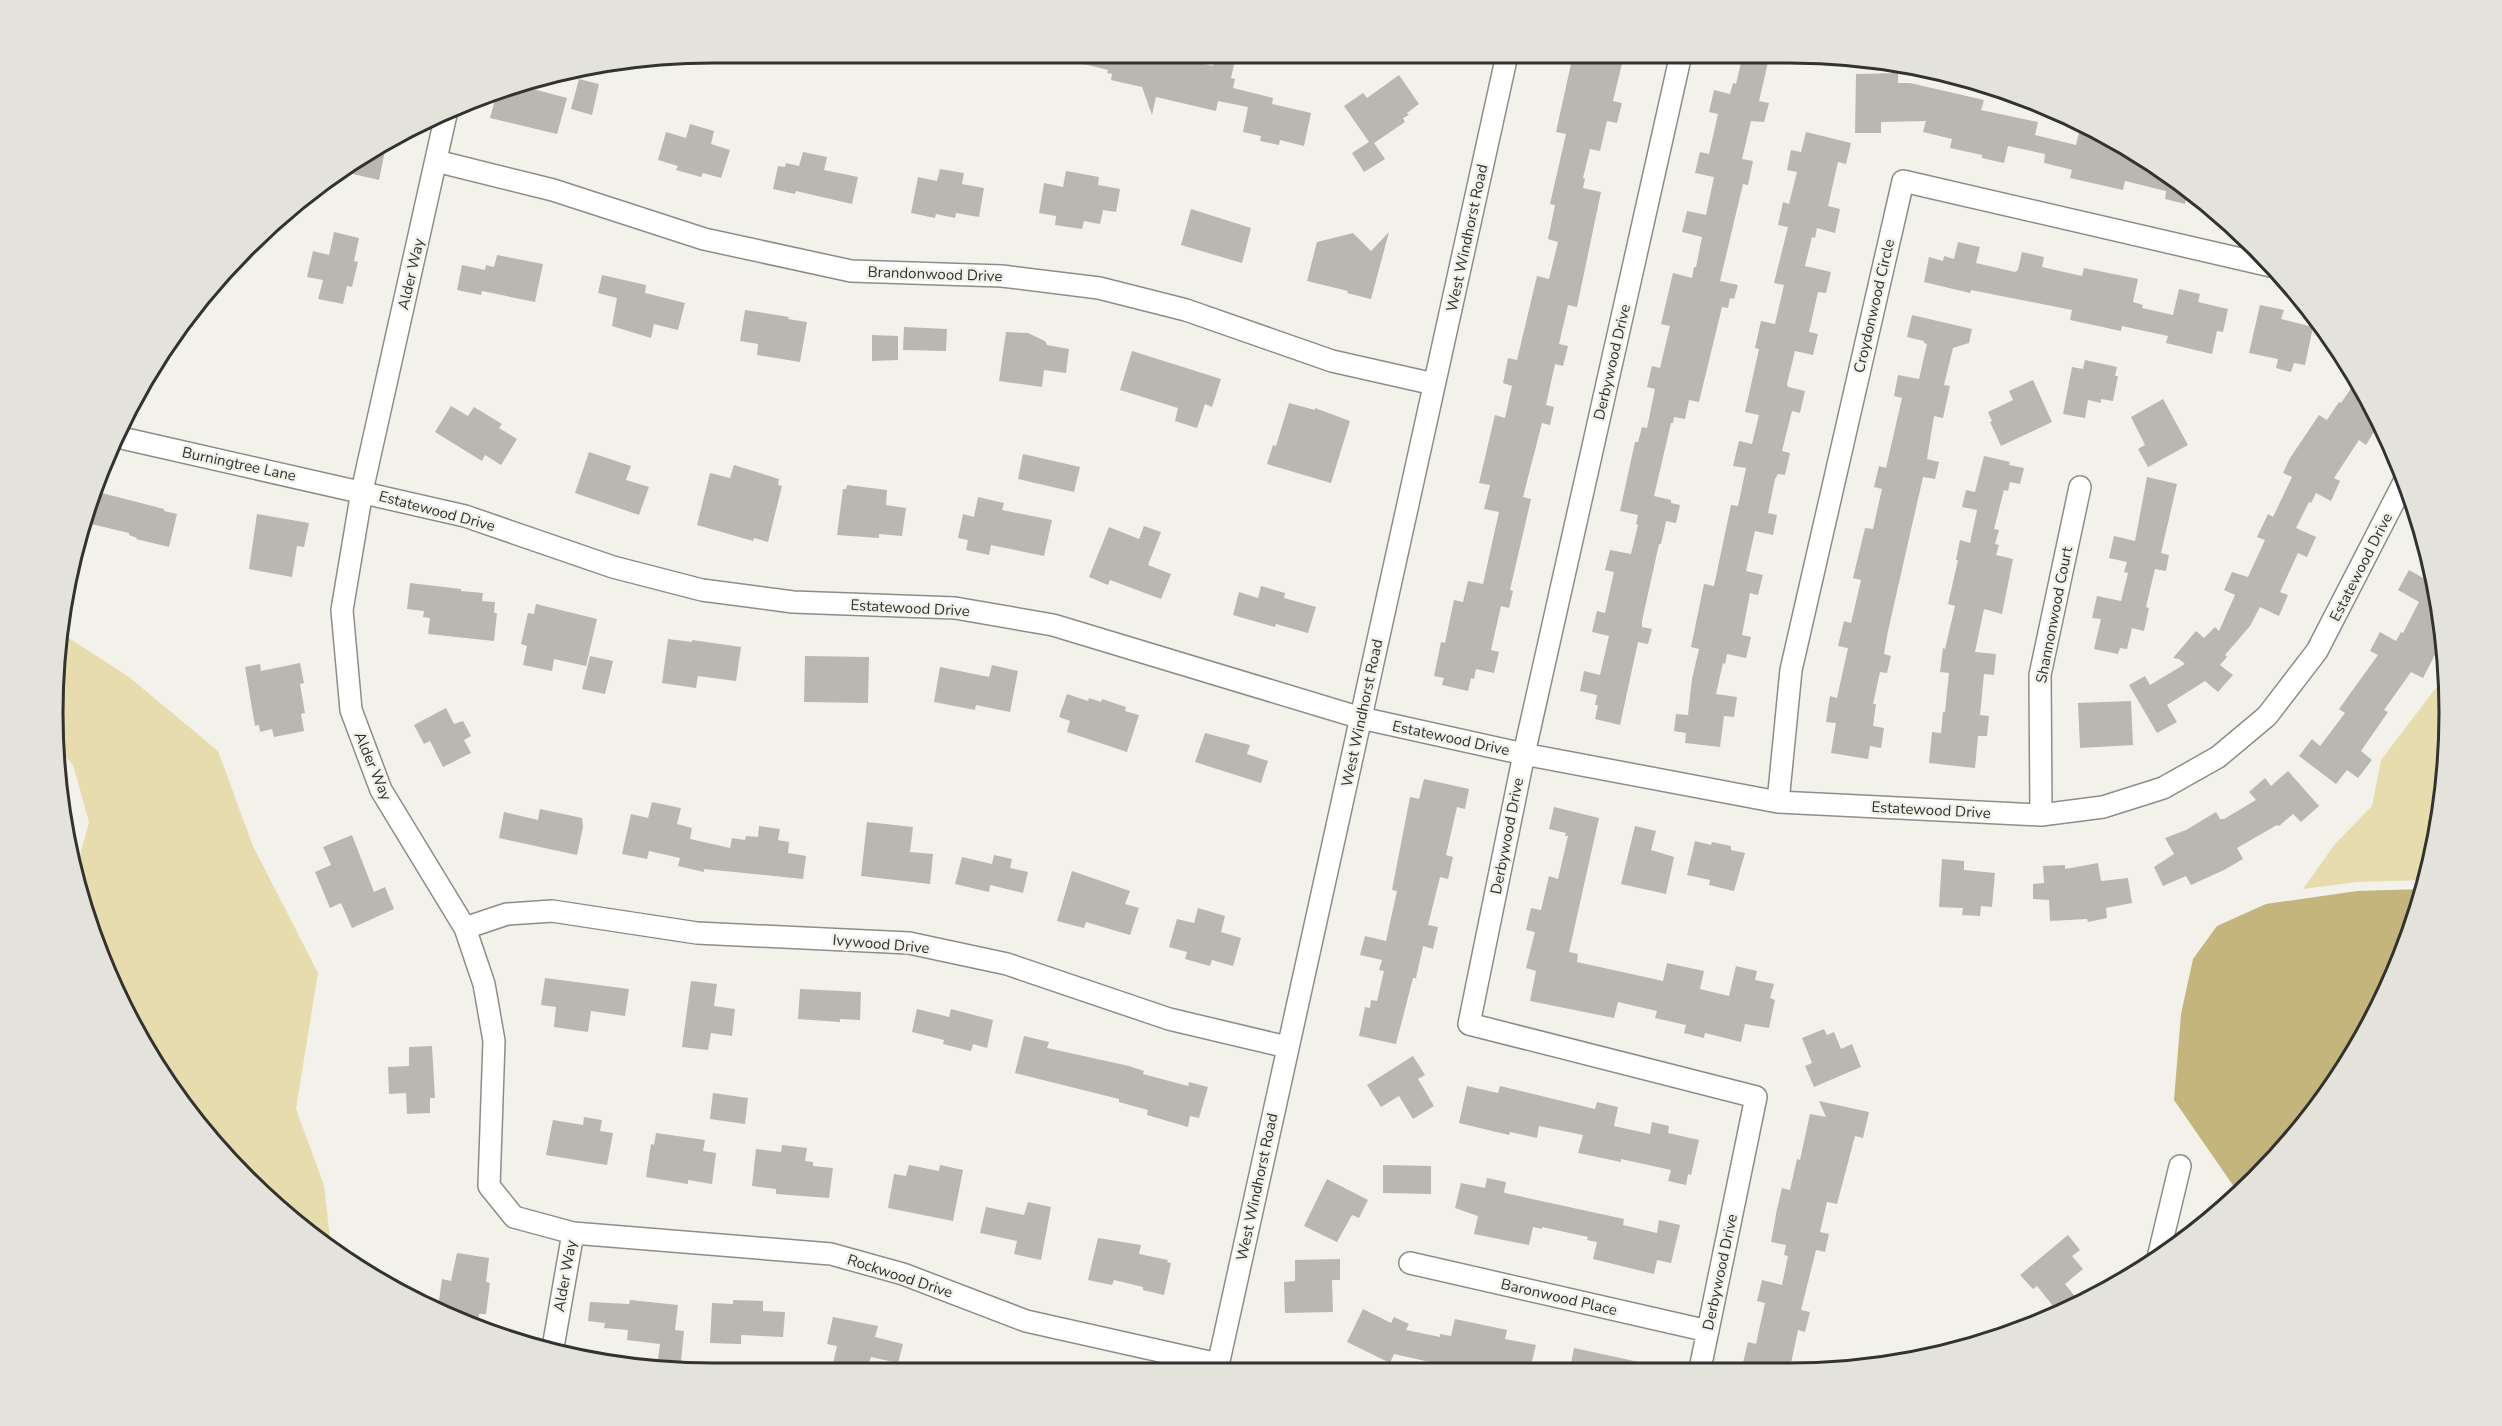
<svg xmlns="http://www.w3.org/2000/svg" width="2502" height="1426" viewBox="0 0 2502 1426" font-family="'Nunito Sans',sans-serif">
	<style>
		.green { fill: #e7dcae }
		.water { fill: #c3b57c }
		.building { fill: #b9b7af }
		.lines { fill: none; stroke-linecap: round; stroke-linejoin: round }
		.minor-casing { stroke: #8e8d85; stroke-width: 24 }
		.minor { stroke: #fff; stroke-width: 21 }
		.labels { text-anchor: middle; stroke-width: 5; stroke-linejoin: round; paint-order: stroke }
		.street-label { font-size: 15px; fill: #32322f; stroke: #f3f2ea }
		.rim { fill: none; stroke: #32322f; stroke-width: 3 }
	</style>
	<rect width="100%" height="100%" fill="#f3f2ea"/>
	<!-- green -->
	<path class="green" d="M58,633l14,7 57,37 89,74 35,95 65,127 -22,136 28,76 7,63 -53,-38 -62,-62 -75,-104 -38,-79 -28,-92 14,-51 -16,-57 -19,-22z
		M2448,672l-4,128 -19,80 -68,2 -54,7 32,-45 37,-38 9,-46z"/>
	<!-- water -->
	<path class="water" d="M2423,889l-9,37 -53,118 -105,136 -17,14 -65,-94 7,-86 12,-55 24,-33 49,-22 91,-13z"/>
	<!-- building -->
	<path class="building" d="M1743,54h27l-11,47 10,2 -5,19 -13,-1 -9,38 11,2 -5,24 -5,-1 -23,97 18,4 -4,14 -4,-1 -2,10 -6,-1 -23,95 -10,-2 -4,19 -11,-2 -1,6h-2l-17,73 17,4v3l9,2 -4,18 -10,-2 -5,23h-2l-17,77v6l10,2 -4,15 -10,-2 -18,83 -25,-6 3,-14h-3l2,-10 -17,-4 4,-20 16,4 9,-39 -17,-4 5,-21 8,2 9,-41 -9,-2 5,-20 21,4 7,-29 -2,-1 2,-9 -18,-4 15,-69h3l4,-15 5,1 8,-39 -8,-2 5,-21 8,2 10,-42 -9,-2 12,-51 19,5 2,-11h2l6,-30 -20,-5 5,-21 19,4 8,-38 -19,-4 5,-21 9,2 9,-40 -9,-2 5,-22 16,4 3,-11 3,1z
		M1573,55h51l-11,46 9,2 -5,20 -10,-2 -7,30 -10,-2 -7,29 2,1 -2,9 18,4 -24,115 -9,-2 -9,39 9,2 -5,20 -8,-2 -9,41 8,2 -4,18 -8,-2 -19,74 8,2 -21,91 3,1 -4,17 -8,-2 -10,44 8,2 -5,21 -18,-4 -2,10 -3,-1 -3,13 -26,-6 2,-7 -10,-2 7,-34 4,1 9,-43 9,2 5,-21 15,3 16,-72 -15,-3 6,-24 -11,-2 16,-68 10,3 7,-32 -9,-3 5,-25 9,2 20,-84 12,3 9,-37 -10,-3 7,-34 -5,-1 16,-70 -10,-2z
		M1169,56l44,10 3,-10h20l-5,22 4,1 -2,9 40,10 -1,6 39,9 -7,33 -24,-6 -1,5 -19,-4 1,-5 -18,-4 5,-25 -30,-6 -2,10 -60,-14 -4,18 -10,-28 -31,-7 1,-6 -5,-1 1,-3 -29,-7 1,-6z
		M1898,73v10h12l74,17 -3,10 57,12 -3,13 41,10 5,-21 22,9 -1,4 18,4 79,57 -12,-2 -2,8 -20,-5 1,-8 -41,-10 -2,9 -53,-12 2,-8 -3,-1 -25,-6 1,-9 -37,-8 -4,17 -22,-5v-3l-32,-7 2,-9 -29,-7 3,-11 -45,1v11h-26l1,-59z
		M1399,75l20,29 -12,9 2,2 -6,3 2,4 -31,21 11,16 -21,13 -12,-19 17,-11 -25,-36 19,-13 4,5z
		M579,79l20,5 -7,31 -21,-6z
		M525,87l42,11 -10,36 -67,-16 8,-29 23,5z
		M690,124l24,7 -3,13 19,6 -9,28 -18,-5 -2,4 -25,-7 2,-4 -20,-6 8,-28 20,6z
		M1806,132l45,11 -5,21 -8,-2 -10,44 12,3 -5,24 -18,-5 -2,10 -3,-1 -7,29 26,6 -5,21 -8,-1 -9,40 9,2 -5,21 -18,-4 -8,33 1,3 17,4 -5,22 -8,-2 -10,40 8,2 -5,22 -7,-1 -3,5 -7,34 9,2 -4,20 -18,-4 -9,40 17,4 -5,20 -8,-2 -8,42 9,2 -5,21 -19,-4 -2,10 -2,-1 -7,31 21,3 -3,20 -10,-1 -4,31 -35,-4 1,-10 -12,-2 2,-17 12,1 4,-36 7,-30 -8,-2 13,-63 10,2 17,-81 7,1 8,-38 -13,-2 6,-25 13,3 7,-29 -14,-3 14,-63 -4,-1 6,-27 14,3 9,-39 -10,-2 14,-56 -10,-2 5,-23 6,2 8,-32 -10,-2 4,-20 10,2z
		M387,141l-8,39 -39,-9 12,-8z
		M803,152l24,5 -3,13 34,7 -6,27 -56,-13 -1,3 -22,-5 5,-23 7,1 1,-4 13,3z
		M940,169l24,4 -2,11 22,4 -5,29 -23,-4 -1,5 -19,-4 -1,4 -24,-5 7,-36 19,4z
		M1066,171l33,6 -1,8 22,4 -4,23 -13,-2 -3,14 -16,-3 -2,8 -27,-4 1,-9 -17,-3 5,-30 19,4z
		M1191,209l60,19 -9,35 -61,-18z
		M334,232l25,6 -5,23 4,1 -6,25 -5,-1 -4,18 -25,-5 5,-19 -16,-3 6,-26 16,4z
		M1389,232l-18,67 -24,-6 1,-2 -41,-10 10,-39 36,-9 18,18z
		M1958,242l22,5 -4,16 39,9 3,-2 4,-18 22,5 -2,10 40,9 2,-8 54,11 -5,23 10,3 -1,3 31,7 6,-26 21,5 -2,8 30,7 -5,23 -6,-1 -5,23 -46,-11 2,-7 -46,-10 -1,5 -51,-11 2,-10 -101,-20 -1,3 -46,-11 5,-25 14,4 1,-5 10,3z
		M497,255l46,9 -8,38 -53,-11 -1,4 -24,-5 5,-25 23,5 1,-5 8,2z
		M602,275l44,10 -1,8 40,10 -7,27 -24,-6 -3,14 -39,-12 5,-28 -19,-5z
		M2260,305l24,5 -3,9 32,8 -8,38 -11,-2 -3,9 -15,-4 2,-9 -29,-6z
		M745,310l44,7 -1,2 19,3 -7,40 -43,-7 1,-11 -18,-3z
		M1912,315l60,14 -3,14 -16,5 -9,37 6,1 -7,32 -9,-2 -7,43 12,3 -4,17 -12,-2 -35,154 -4,23 7,2 -4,17 -7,-1 -7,32h3l-3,22 11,2 -3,20 -11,-2 -2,13 -37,-6 5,-30 -10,-1 4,-26 7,2 11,-50 -10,-2 6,-25 7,2 10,-43 -8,-2 12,-50 8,1 9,-40 -8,-2 5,-21 7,2 16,-70 -8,-2 4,-21 21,4 8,-35 -3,-1v-2l-17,-4z
		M904,327l43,2 -1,22 -43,-1z
		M1006,332l22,1 17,8 2,4 22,4 -3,24 -22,-3 -2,17 -43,-6z
		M872,335l26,1v24l-26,1z
		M1132,351l89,28 -9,28 -7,-3 -8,24 -22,-7 3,-13 -58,-18z
		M2085,360l32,7 -2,9h3l-5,25 -12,-2v4l-13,-3 -3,18 -22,-4 9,-47 11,2z
		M2033,380l19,42 -51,24 -11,-24 2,-1 -4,-9 25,-12 -4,-9z
		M2356,381l25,39 -15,25 -7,-5 -25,38 6,3 -9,20 -15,-8 -5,10 -2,-1 -13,26 20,9 -9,20 -9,-4 -18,39 8,3 -9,21 -19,-9 -10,19 -25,29 2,2 -7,8 13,10 -15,17 -13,-11 -38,24 10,17 -20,11 -28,-48 16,-9 5,9 35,-21 -6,-5 -6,-1 23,-27 8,7 11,-11 4,4 16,-36 -11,-5 8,-18 16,5 17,-37 -8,-3 11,-23 5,3 19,-40 -9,-4 7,-15 29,-43 8,5 12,-18 2,1z
		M2163,399l25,46 -40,22 -10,-18 7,-4 -14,-28z
		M1289,403l26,7v-2l35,13 -19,62 -64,-19 6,-19 3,1z
		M451,406l17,10 6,-9 28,17 -3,4 18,11 -16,26 -16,-10 -3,6 -47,-29z
		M589,452l42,14 -5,14 23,7 -10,28 -64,-22z
		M1023,454l57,13 -6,25 -56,-13z
		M1984,456l26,6 -1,3 15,3 -4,16 -10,-2 -2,9 -4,-1 -10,39 5,1 -4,14 4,1 -3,10 17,4 -11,55 -18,-5 -9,43 21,2 -2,21 -10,-1 -4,41 9,1 -2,20h-9l-3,32 -46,-5 3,-31 9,1 2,-21h2l4,-39 -9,-1 3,-24 2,1 10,-43 -7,-2 10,-44h-2l4,-20 10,3 7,-33 -15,-3 4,-17 9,2z
		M734,465l45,14 -1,6 4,1 -14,56 -14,-4 -1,3 -56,-16 13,-52 20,5z
		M2147,477l30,7 -16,69 8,2 -3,16 -11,-2 -9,38 3,1 -5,23 -12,-3 -5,21 -7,-1 -2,6 -24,-5 7,-30 -9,-1 5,-22 24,5 7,-28 -4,-1 3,-10 -18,-4 5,-22 21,5z
		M847,485l40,5 -1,15 20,3 -4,28 -23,-2v4l-42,-3 6,-46h3z
		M94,491l70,18v2l13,3 -8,33 -33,-8 1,-1 -8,-3v-2l-46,-11z
		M978,497l26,6 -2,7 50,10 -8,36 -53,-11 -2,10 -23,-5 2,-10 -10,-2 5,-24 11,3z
		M257,514l52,9 -5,24 -7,-1 -5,31 -43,-8z
		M1144,526l17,6 -13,33 23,9 -10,25 -51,-19 -2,5 -19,-8 20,-50 30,12z
		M2409,570l21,12 3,-6 10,63 -20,39 -12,-6 -27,38 4,2 -27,39 11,9 -14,18 -11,-8 -11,14 -37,-28 13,-17 8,7 25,-33 -6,-4 39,-54 -8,-4 10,-19 16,9 5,-9 2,1 16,-31 -21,-12z
		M410,583l51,6v2l22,2 -1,8 13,1 -1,11h3l-3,28 -66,-7 2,-16 -7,-1 1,-6 -17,-2z
		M1261,586l24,7 -1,5 32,9 -8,26 -32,-9 -1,3 -42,-12 6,-23 19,6z
		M536,604l61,15 -11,47 -32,-7 -2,12 -29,-6 4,-19 -6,-2 7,-31 6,1z
		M668,639l24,3v-2l49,7 -5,34 -38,-5 -2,12 -34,-5z
		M590,656l23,5 -8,33 -23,-5z
		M805,656l64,1 -1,46 -64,-1z
		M300,663l4,20 -4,1 5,29 -4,1 3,17 -30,6 -2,-8 -12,3 -1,-7 -4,1 -10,-59 15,-3 1,7z
		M992,665l26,6 -8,41 -34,-7 -1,5 -41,-8 6,-35 49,10z
		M1067,694l21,7 1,-3 12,4 1,-3 24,8 -1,4 14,4 -12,37 -60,-20 3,-11 -11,-4z
		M2131,701l2,44 -53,3 -2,-45z
		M446,708l8,16 9,-3 8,15 -7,4 7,13 -28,14 -13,-26 -6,3 -10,-19z
		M1205,733l45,12 -3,9 21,7 -7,22 -66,-21z
		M2288,771l31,35 -18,16 -8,-8 -14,12 -2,-1 -40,23 6,11 -19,11 -33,15 -5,-9 -23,10 -9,-19 20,-13 -9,-16 21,-8 30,-18 4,7h4l32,-19 -7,-8 16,-14 6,8z
		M1424,779l45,10 -4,20 -8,-2 -11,48 7,2 -5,22 -8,-2 -12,48 10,2 -5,22 -10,-3 -7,32h-3l-17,66 -37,-8 6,-29 5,1 1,-8 6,1 7,-30 -5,-1 3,-10 -22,-5 5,-19 21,5 11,-50 -5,-1 18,-93 9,2z
		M652,802l29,6 -4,16 15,4 -2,11 40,9 2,-10 13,2 1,-4 12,1 1,-11 21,3 -2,11 11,2 -1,11 18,3 -3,23 -99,-10v3l-26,-6 2,-8 -31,-7 -2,8 -25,-5 9,-40 17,4z
		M1554,807l45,11 -30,134 9,2 -1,8 86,19 4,-18 37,8 -4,18 29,7 7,-30 21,5 -2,9 19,4 -4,14 5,2 -6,28 -24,-4 -4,18 -36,-9 -1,5 -20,-5 2,-8 -31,-7 2,-7 -39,-9 -4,16 -84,-17 6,-30 -10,-3 9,-36 -9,-2 5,-22 10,2 8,-34 9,3 10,-43h-3l1,-3 -17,-4z
		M540,809l42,9 1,9 -6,28 -78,-17 5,-26 34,8z
		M867,822l46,5 -3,25 23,2 -3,30 -69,-8z
		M1635,826l21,5 -5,19 23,7 -8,37 -45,-10z
		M352,835l22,57 11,-5 9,22 -42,19 -11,-25 -11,5 -15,-36 16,-7 -8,-18z
		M1695,841l16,4 1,-3 19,4v4l14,3 -11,38 -25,-6 1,-5 -23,-5z
		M994,855l18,4 -2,9 18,4 -5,21 -33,-8 -1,7 -34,-8 7,-27 30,7z
		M1942,859l22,2v9l31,3 -3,34 -11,-1 -1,10 -18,-1 1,-7 -24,-1z
		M2098,863l3,18 27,-3 4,25 -26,5 1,10 -19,4 -1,-3 -37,2 -1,-21 -16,-1v-15l11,-1 -1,-17 22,-1v4z
		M1072,871l58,20 -5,13 14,4 -9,27 -44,-13 -2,6 -27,-7z
		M1198,908l27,8 -4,16 20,6 -8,28 -21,-6 -2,6 -25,-7 2,-7 -18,-5 8,-28 17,4z
		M545,978l84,11 -4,27 -34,-5 -3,21 -34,-5 2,-20 -15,-2z
		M691,981l26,3 -3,22 21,3 -3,27 -21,-3 -3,17 -26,-3z
		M800,989l61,3 -1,28 -20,-1v3l-42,-3z
		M917,1009l32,8 2,-8 42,11 -6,28 -14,-4 -2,7 -28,-7 1,-4 -32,-8z
		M1824,1029l3,6 7,-3 7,17 11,-5 9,23 -47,20 -9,-21 7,-3 -10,-25z
		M1024,1036l25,6 -2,6 82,18 15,5 -1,3 45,12 1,-4 19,5 -9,31 -9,-2 -2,11 -41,-12 1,-5 -29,-8v-3l-104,-26z
		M432,1046l3,52h-5v15l-23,1 -1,-21 -17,1 -1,-27 21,-1v-19z
		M1413,1056l12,19 -7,4 16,27 -21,13 -14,-23 -18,11 -14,-22z
		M1467,1086l31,7 2,-7 95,23 2,-7 21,5 -4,19 36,8 2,-12 17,4 -1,7 31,7 -8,35 -3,-1 -2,11 -18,-4 3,-11 -50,-11v3l-43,-9 5,-18 -44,-9 -2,12 -27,-6 -1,3 -50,-12z
		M713,1093l35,5 -3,26 -35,-5z
		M1819,1101l50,11 -6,26 -8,-2 -18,68 -10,-2 -7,30 9,2 -4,18 -9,-2 -15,60 9,2 -5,20 -7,-2 -8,38h-26l-21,-5 5,-21 8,2 9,-41 -8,-2 5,-21 20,5 6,-29 -4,-1 2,-10 -15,-3 6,-33 5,-21 8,2 7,-31 3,1 10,-46 16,3z
		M584,1117l18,3 -2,11 13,2 -6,32 -61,-10 7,-35 30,5z
		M656,1133l49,7 -2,11 13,2 -4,31 -24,-4v4l-42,-7 5,-33 3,1z
		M782,1145l25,3 -2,13 8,1v4l20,2 -4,30 -53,-4v-5l-24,-3 4,-37 25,3z
		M909,1165l30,6 1,-6 23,5 -10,51 -65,-13 6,-34 12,2z
		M1383,1165l48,1v28l-48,-1z
		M1487,1178l19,4 -2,10 1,1 119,26 -1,6 34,8 2,-13 21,5 -9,38 -14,-3 -3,14 -61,-15 4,-17 -10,-2 1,-3 -46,-10v2l-9,-2 -4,18 -55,-11 4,-18 -23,-8 6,-25 24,5z
		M1327,1179l41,21 -9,18 -7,-3 -15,27 -33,-16z
		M1028,1202l23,5 -10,53 -27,-6 3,-13 -37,-8 6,-26 38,8z
		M2068,1235l12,15 -8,6 11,13 -18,15 12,15 -20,12 -20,-25 -4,3 -13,-14z
		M1098,1238l43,7 -2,9 29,6 -1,2 4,1 -7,32 -21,-5v-3l-29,-7 -2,5 -24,-5z
		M457,1253l32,5 -3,24 4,1 -4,31h-7l-1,11 -40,-17 4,-29 9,2z
		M1340,1259v21h-8l1,32 -48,1 -1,-31 11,-1v-21z
		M630,1300l48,5 -3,25 9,1 -3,30 -23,-2 2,-15 -33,-4 1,-10 -24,-2 1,-5 -17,-2 2,-19 39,2z
		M733,1300l30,1v10l22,1 -2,25 -42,-2v9l-31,-1 2,-40 21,1z
		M1363,1309l28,14 3,-6 15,7 -3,6 34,7v-3l11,2 4,-17 52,11 -2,9 31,6 -6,24h-88l1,-4 -49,-11 -4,9 -43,-21z
		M833,1317l45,9 -3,11 28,7 -5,19 -27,-6 -3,9 -8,-2 -2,7 -27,1 6,-26 -10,-2z
		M1574,1348l65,14v7h-69z"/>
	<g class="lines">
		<!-- minor casing -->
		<g class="minor-casing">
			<path id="minor" d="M1681,54l-157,700 -55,270 287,73 -56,272
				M447,110l-85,381 -20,119 9,100 30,80 84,138 19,56 10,57 -5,145 25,31 59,16 258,21 72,20 123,47 192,43
				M436,161l117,29 151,49 147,32 151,5 97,12 87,22 146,51 102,23
				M116,434l10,5 339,77 148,51 89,23 91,12 162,6 98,17 308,93 163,36 254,48 263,13 62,-8 60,-19 55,-31 49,-41 50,-65 87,-169
				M1778,802l13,-132 112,-489 368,85
				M2041,815l-1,-140 40,-188
				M465,928l42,-14 45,-3 145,22 212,10 98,21 162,55 118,28
				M2157,1262l23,-96
				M1410,1263l298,68
				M552,1353l21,-120
				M1217,1370l290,-1315"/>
		</g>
		<!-- minor -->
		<use href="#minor" class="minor"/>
	</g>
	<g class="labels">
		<!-- street labels -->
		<g class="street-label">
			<text transform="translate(1467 238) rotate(-78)" y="5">West Windhorst Road</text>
			<text transform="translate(411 274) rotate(-77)" y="5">Alder Way</text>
			<text transform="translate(935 274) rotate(2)" y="5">Brandonwood Drive</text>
			<text transform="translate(1874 306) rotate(-77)" y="5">Croydonwood Circle</text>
			<text transform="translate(1612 362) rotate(-77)" y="5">Derbywood Drive</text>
			<text transform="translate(239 464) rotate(12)" y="5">Burningtree Lane</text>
			<text transform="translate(437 511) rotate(15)" y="5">Estatewood Drive</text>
			<text transform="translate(2361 567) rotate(-63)" y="5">Estatewood Drive</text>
			<text transform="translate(910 608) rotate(3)" y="5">Estatewood Drive</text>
			<text transform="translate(2054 615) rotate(-79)" y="5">Shannonwood Court</text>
			<text transform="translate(1362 713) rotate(-78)" y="5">West Windhorst Road</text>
			<text transform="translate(1451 738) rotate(12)" y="5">Estatewood Drive</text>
			<text transform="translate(373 766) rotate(67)" y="5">Alder Way</text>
			<text transform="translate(1931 810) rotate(3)" y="5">Estatewood Drive</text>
			<text transform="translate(1507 836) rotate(-79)" y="5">Derbywood Drive</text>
			<text transform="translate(881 944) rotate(5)" y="5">Ivywood Drive</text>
			<text transform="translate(1257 1187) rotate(-78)" y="5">West Windhorst Road</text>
			<text transform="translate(1720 1272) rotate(-78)" y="5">Derbywood Drive</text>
			<text transform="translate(565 1276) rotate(-80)" y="5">Alder Way</text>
			<text transform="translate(900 1276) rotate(18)" y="5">Rockwood Drive</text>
			<text transform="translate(1559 1297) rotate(13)" y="5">Baronwood Place</text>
		</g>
	</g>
	<!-- crop -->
	<path d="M0 0H2502V1426H0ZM713 63H1789A650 650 0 0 1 2439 713V713A650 650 0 0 1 1789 1363H713A650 650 0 0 1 63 713V713A650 650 0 0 1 713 63Z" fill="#e4e3db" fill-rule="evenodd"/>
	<path class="rim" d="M713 63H1789A650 650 0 0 1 2439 713V713A650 650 0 0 1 1789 1363H713A650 650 0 0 1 63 713V713A650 650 0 0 1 713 63Z"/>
</svg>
